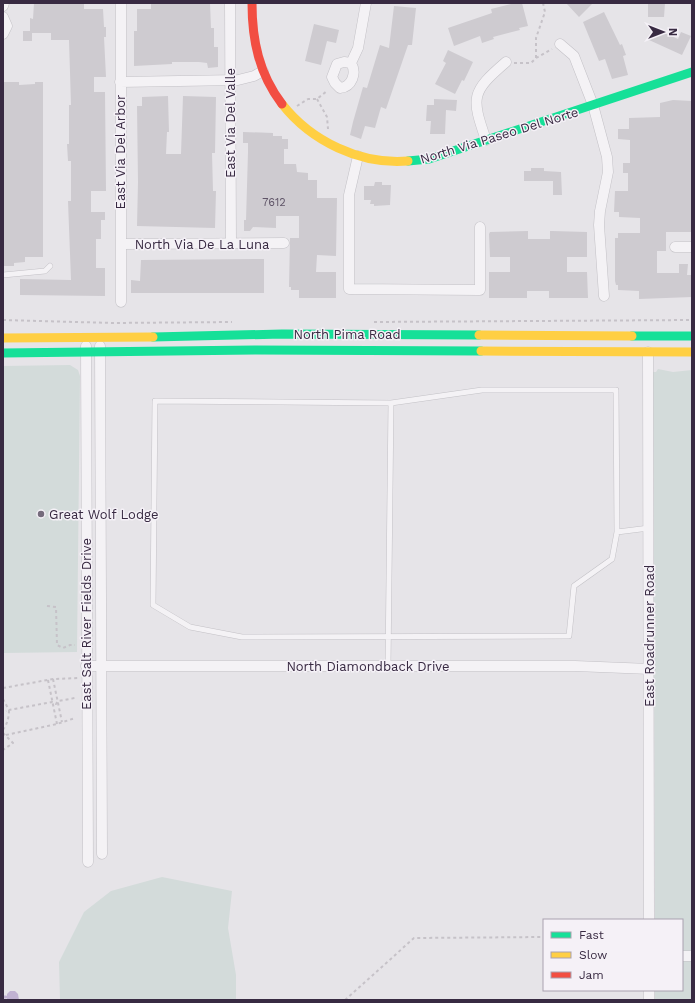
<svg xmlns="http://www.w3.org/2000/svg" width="695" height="1003" viewBox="0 0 695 1003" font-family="'Work Sans',sans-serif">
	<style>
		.green { fill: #d3dbda }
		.water { fill: #c1b2d2 }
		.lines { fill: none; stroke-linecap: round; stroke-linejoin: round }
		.stream { stroke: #c1b2d2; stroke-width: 3 }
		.building { fill: #cecbd0 }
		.lane-casing { stroke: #c3c1c6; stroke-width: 6 }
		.street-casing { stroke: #c3c1c6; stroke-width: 11 }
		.path { stroke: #c6c2c8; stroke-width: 2; stroke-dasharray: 3 3; stroke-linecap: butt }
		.lane { stroke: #f4f2f5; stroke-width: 5 }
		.street { stroke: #f4f2f5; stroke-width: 10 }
		.fast { stroke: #16e098; stroke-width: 9 }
		.slow { stroke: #ffcf43; stroke-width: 9 }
		.jam { stroke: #f24e42; stroke-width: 9 }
		.poi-dot { fill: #756b7c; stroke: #f5f1f7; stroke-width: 1.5 }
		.labels { text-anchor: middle; stroke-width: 3; stroke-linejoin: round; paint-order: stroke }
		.number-label { font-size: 11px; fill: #5f5467 }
		.street-label { font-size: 13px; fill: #382a42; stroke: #f5f1f7 }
		.poi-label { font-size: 13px; fill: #382a42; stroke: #f5f1f7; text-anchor: start }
	</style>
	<rect width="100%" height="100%" fill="#e6e4e8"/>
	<!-- green -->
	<path class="green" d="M70,365l8,5 2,6 -3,276 -74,1v-287z
		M658,369l15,3 19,-2v581h-10v-31h-27l-2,-548h3z
		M162,877l70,14 -4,37 8,47v25h-176l-1,-38 25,-50 27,-21z
		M682,961h10v39h-37v-10h27z"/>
	<!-- water -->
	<path class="water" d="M10,991h5l3,3 1,6h-12v-6z"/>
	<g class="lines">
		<!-- stream -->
		<path class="stream" d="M3,997h3"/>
	</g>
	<!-- building -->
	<path class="building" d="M34,3h50v6h19l1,18h2v10h-2l2,40h-12v15h11l1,99h-15v21h14v8h-4v19h-5v29h9v28l-85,-1v-16l51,1 -3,-79h3v-40h-3l-1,-17h2v-39h2l-2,-65h-18v-7h-19v8h-9v-10h7v-13l3,1z
		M151,3h59l1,25h3v19h4v20l-10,1 -1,-5 -8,-1h-27v2l-38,2v-35h3v-22h14z
		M515,3h7l6,23 -9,2 1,2 -27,7 1,2 -12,4 -2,-7 -26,10 -6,-18 44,-15 -1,-4z
		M566,3h27l-14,14z
		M648,3h17l-1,14h-16z
		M394,6l22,2 -4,37h-4l-22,64 -5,-2 -6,21 -10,-2 -4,13 -11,-4 3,-13 10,-35 4,1 13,-43 9,3z
		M604,12l16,33 2,-1 4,11 -3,1 5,19 -16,4 -7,-20 -6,2 -16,-39z
		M314,24l25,6 -3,13 -9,-2 -6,24 -16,-4z
		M654,28l24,11 3,-7 10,4 -9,19 -33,-15z
		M448,50l25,12 -9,19 -2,-1 -7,14 -20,-10 11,-21 -3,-2z
		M3,82h16v3l16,-1v-2h8v175h-18v5l-11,1v3h-11z
		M168,96l1,36h-2l-1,22h15l2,-58 33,1 -1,56h-3l1,38h3l-1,37 -78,-2 1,-44 -1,-76h5v-9z
		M434,99l23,1 -1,11 -10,-1 -1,24h-15l1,-13h-5l1,-16h7z
		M673,100l19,1v131h-26v19h-9v22h22v-9h9l-1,11h5v22l-53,2v-8l-21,-1v-5h-2l-1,-4v-43h3v-5h22v-15l-21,-1v-5h-5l1,-21h13v-18h-5v-10h7v-23l-12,-1v-10h11v-11l31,-1v-14z
		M243,132l30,1v3h9v3h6v10h-4v15h12l1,8 11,1v7h9v18h20l-1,58 -19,-1 -1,17h20v26h-37v-8h-8v-3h-2l1,-49h9v-22h-23v12l-23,-1 -3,4h-6v-11h2l2,-68v-9h-5z
		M531,168h13v3l17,1 1,23h-9v-14h-29v-10h7z
		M375,182h7v3h9l-1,20 -16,1v-2h-4l1,-4h-7v-14h10z
		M528,231v8h22v-8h2l35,1v25h-20v15h20l1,26h-39v-7h-22v7h-38v-26h21v-15h-20l-1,-23 1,-2z
		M264,259v34h-133v-13l9,1 1,-21z"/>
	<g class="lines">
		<!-- lane casing -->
		<g class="lane-casing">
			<path id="lane" d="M3,275l42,-4 5,-5
				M391,403l91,-13h134l1,142
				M388,666c1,-87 2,-175 3,-263l-236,-2 -2,204 37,22 52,10 327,-1 5,-50 38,-27 5,-27 32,-4"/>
		</g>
		<!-- street casing -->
		<g class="street-casing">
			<path id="street" d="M230,3l1,241
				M3,6l1,-3
				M3,17l4,9 -4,8
				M560,44l14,12 19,49 14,52 1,15 -8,39 -1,14 5,71
				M344,62l7,1c6,10 1,24 -11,25l-5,-5 -3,-6 5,-13z
				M351,63l7,-15 8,-45
				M120,82l118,-2 16,-4 9,-5
				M486,140c-15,-43 -15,-48 20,-78
				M358,156l-9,39v94l131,1v-63
				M121,244l163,-1
				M675,247h17
				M121,302v-299
				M86,346l2,516
				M100,346l2,508
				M648,352l1,568
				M86,666h489l75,3
				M682,956h10
				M649,1000v-10"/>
		</g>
		<!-- path -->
		<path class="path" d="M536,58l16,-9
			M514,63h17l5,-5v-20l9,-26 -2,-9
			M317,99l10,18 1,12
			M297,106l11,-7h9l10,-8
			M3,320l110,3 119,-1
			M374,322l318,-2
			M47,606l9,1 1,38 6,3 7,-3h5
			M53,679l9,43
			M48,680l9,44
			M3,688l50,-9 26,-1
			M3,699l6,11 43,-8 4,2 2,-3 17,-3
			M3,730c4,-6 6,-12 6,-20l-3,1
			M3,733l10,10 -10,7
			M6,735l51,-11 18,-6
			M345,1000l69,-62 130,-1"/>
		<!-- lane -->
		<use href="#lane" class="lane"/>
		<!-- street -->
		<use href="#street" class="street"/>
		<!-- fast -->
		<path class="fast" d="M408,161l21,-2 263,-87
			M632,336h60
			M153,337l129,-3 197,1
			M3,353l252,-3 226,1"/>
		<!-- slow -->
		<path class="slow" d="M282,104c29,37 78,61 126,57
			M479,335l153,1
			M3,338l150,-1
			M481,351l211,1"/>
		<!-- jam -->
		<path class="jam" d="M252,3c0,37 7,71 30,101"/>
	</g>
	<!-- markers -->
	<circle class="poi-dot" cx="41" cy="514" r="4"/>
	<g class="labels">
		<!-- number labels -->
		<g class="number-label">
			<text x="274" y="206">7612</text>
		</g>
		<!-- street labels -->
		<g class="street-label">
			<text transform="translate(230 123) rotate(-90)" y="5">East Via Del Valle</text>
			<text transform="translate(499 135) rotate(-17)" y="5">North Via Paseo Del Norte</text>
			<text transform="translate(120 152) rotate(-90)" y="5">East Via Del Arbor</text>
			<text x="202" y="249">North Via De La Luna</text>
			<text x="347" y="339">North Pima Road</text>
			<text transform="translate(86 624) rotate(-90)" y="5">East Salt River Fields Drive</text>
			<text transform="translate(649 636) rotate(-90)" y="5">East Roadrunner Road</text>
			<text x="368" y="671">North Diamondback Drive</text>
		</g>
		<!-- poi labels -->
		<g class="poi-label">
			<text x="49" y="519">Great Wolf Lodge</text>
		</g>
	</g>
	<!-- border -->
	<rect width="695" height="1003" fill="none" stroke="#382a42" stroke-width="8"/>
	<!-- legend -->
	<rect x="543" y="919" width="140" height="72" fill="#f5f1f7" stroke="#a9a1af"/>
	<rect x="551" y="932" width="20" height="6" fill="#16e098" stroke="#a9a1af"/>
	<text x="579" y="939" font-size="12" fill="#382a42">Fast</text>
	<rect x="551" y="952" width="20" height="6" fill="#ffcf43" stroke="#a9a1af"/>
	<text x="579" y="959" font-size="12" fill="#382a42">Slow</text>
	<rect x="551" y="972" width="20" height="6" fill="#f24e42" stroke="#a9a1af"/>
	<text x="579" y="979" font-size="12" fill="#382a42">Jam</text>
	<!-- north arrow -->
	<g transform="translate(663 32) rotate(90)" stroke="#f5f1f7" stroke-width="3" paint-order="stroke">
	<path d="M0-3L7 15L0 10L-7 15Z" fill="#382a42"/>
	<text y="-6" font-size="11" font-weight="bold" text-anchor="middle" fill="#382a42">N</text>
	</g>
</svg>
